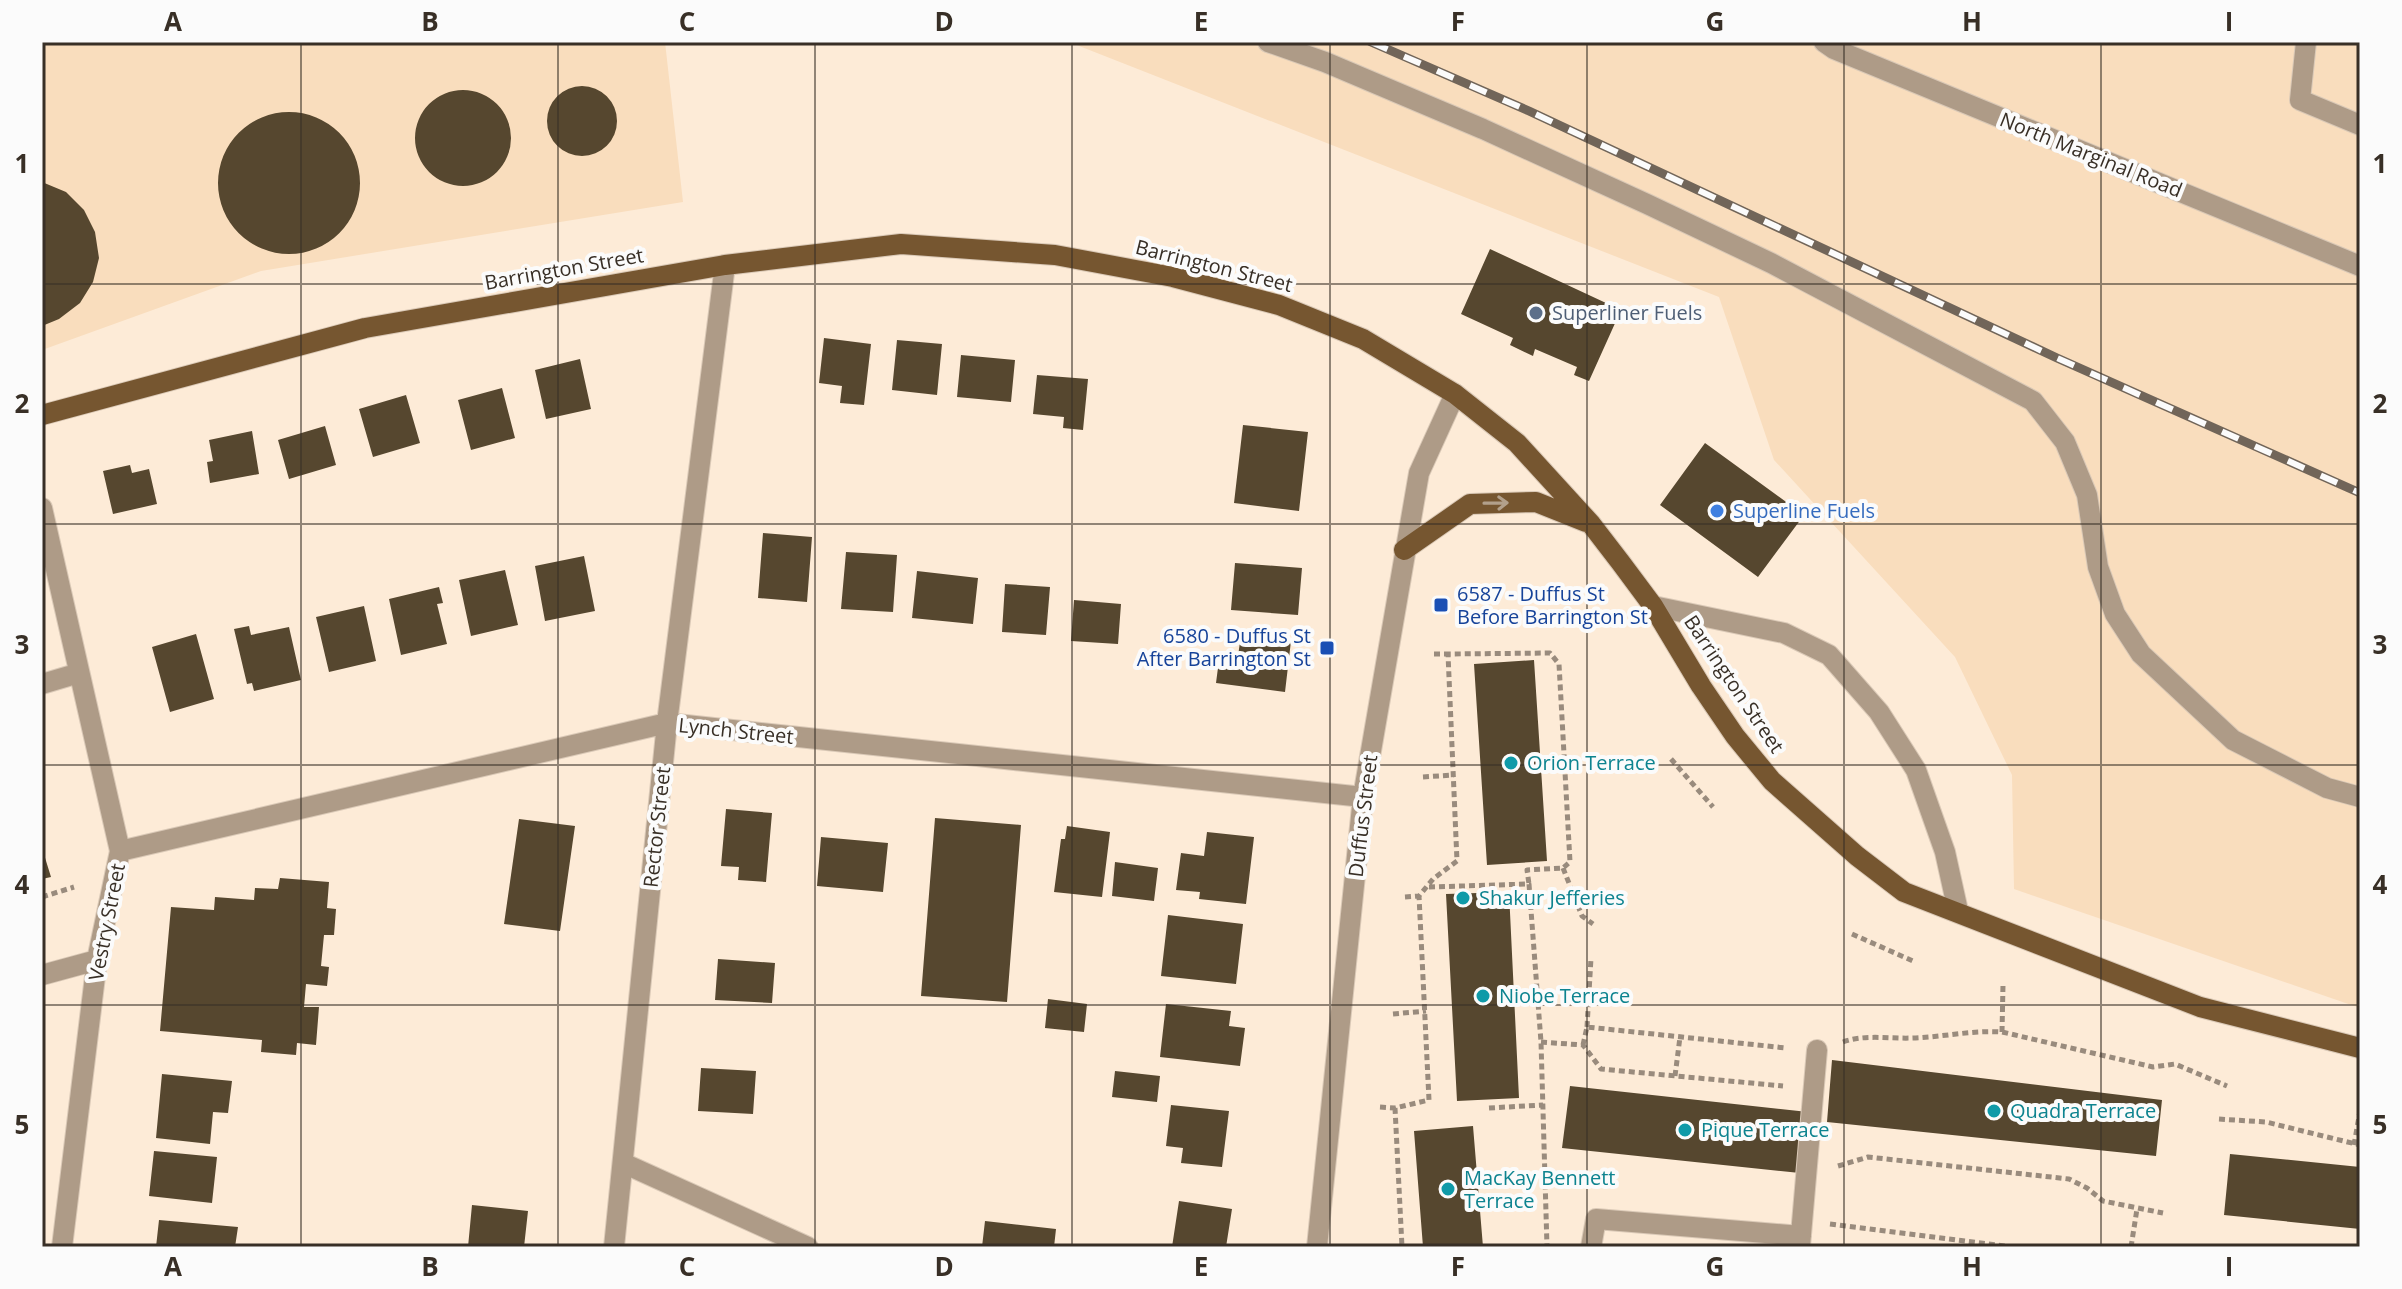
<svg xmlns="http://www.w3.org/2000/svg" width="2402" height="1289" viewBox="0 0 2402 1289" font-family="'Open Sans',sans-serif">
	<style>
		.built { fill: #f9ddbd }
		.building { fill: #56472f }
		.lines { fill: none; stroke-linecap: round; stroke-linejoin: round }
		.minor-casing { stroke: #dac9b7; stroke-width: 22 }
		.major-casing { stroke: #dac9b7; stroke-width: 22 }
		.path { stroke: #998b7d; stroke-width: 5; stroke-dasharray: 6 4; stroke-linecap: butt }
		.minor { stroke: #ae9b87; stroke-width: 20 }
		.major { stroke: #765630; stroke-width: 20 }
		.rail-casing { stroke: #716559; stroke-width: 9 }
		.rail { stroke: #fbfbfb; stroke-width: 6; stroke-dasharray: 18; stroke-linecap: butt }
		.oneway { stroke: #b2a08b }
		.grid { fill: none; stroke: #382f26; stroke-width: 2; stroke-opacity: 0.55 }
		.service-dot { fill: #5c6f8a; stroke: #fbfbfb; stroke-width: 3 }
		.shop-dot { fill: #3f7fe0; stroke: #fbfbfb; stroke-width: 3 }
		.transit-dot { fill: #1a4fb4; stroke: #fbfbfb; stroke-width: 3 }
		.culture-dot { fill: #0f9aa8; stroke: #fbfbfb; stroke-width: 3 }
		.labels { text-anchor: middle; stroke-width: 8; stroke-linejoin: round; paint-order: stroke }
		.street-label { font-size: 20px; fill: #382f26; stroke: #fbfbfb }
		.service-label { font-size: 20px; fill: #4e5e75; stroke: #fbfbfb; text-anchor: start }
		.shop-label { font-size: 20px; fill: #366cbe; stroke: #fbfbfb; text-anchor: start }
		.transit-label { font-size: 20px; fill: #164399; stroke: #fbfbfb; text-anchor: start }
		.culture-label { font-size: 20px; fill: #0d838f; stroke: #fbfbfb; text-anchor: start }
		.neatline { fill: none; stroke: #382f26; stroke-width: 3 }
		.grid-label { font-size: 26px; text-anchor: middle; font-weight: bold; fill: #382f26 }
	</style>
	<rect width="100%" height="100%" fill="#fdebd7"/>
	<!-- built -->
	<path class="built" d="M42,42h623l18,160 -422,69 -219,79z
		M1069,42h1291v966l-346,-119 -2,-114 -57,-118 -181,-197 -55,-163z"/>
	<!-- building -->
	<path class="building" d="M547 121a35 35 0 1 1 70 0a35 35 0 1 1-70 0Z
		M415 138a48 48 0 1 1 96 0a48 48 0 1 1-96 0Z
		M218 183a71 71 0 1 1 142 0a71 71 0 1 1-142 0Z
		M42,182l24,10 18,18 11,22 4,26 -6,24 -13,21 -21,16 -17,7z
		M1490,249l131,61 -32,71 -15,-6 3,-8 -42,-18 -2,7 -23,-11 3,-7 -52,-24z
		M824,338l47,6 -7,61 -24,-2 2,-17 -23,-3z
		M897,340l45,4 -5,51 -45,-5z
		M961,355l54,5 -4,42 -54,-5z
		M580,359l11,50 -45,10 -11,-49z
		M1037,375l51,4 -5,51 -20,-2 1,-11 -31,-3z
		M502,388l13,50 -44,12 -13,-50z
		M406,395l14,48 -47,14 -14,-48z
		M1243,425l65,7 -9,79 -65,-8z
		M325,426l11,39 -47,14 -11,-39z
		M252,431l7,43 -49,9 -3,-21 6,-1 -4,-21z
		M1705,443l99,72 -46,62 -98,-72z
		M130,465l2,8 17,-4 8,35 -44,10 -10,-43z
		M763,533l49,4 -5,65 -49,-4z
		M846,552l51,3 -4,57 -52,-3z
		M584,556l11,55 -50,10 -10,-55z
		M1235,563l67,5 -4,47 -67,-5z
		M505,570l13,55 -47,11 -12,-56z
		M917,571l61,7 -5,46 -61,-6z
		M1005,584l45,3 -4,48 -44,-3z
		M439,587l4,16 -6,1 10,40 -46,11 -12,-56z
		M1074,600l47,4 -3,40 -47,-3z
		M364,606l12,55 -47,11 -13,-55z
		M249,626l2,9 38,-8 12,53 -47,11 -2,-8 -5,1 -13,-55z
		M196,634l18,65 -44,13 -18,-65z
		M1241,635l50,6 -6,51 -69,-9 3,-23 18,3z
		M1534,660l13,201 -60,4 -13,-201z
		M726,809l46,4 -6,69 -28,-2 1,-13 -18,-1z
		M935,818l86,7 -14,177 -86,-6z
		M519,819l56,7 -15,105 -56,-7z
		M1067,826l43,6 -8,65 -48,-5 7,-53h4z
		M1207,832l47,5 -8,67 -47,-5 1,-7 -24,-2 5,-37 23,3z
		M821,837l67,6 -5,49 -66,-6z
		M42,848l9,29 -9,2z
		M1115,862l43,6 -4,33 -42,-5z
		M280,878l49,4 -2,26 9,1 -2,26h-10l-3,31 8,1 -2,19 -21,-2 -2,23h15l-3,38 -19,-2 -1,12 -35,-3 1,-12 -102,-9 11,-124 43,3 1,-13 39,3 1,-12 23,1z
		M1509,892l10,206 -62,3 -11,-207z
		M1168,915l75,9 -7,60 -75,-8z
		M718,959l57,4 -3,40 -57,-3z
		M1048,999l39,5 -3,28 -39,-4z
		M1166,1004l65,7 -2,15 16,2 -5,38 -80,-9z
		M1832,1060l330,40 -6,56 -329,-34z
		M701,1068l55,3 -3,43 -55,-3z
		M1115,1071l45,5 -3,26 -45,-5z
		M162,1074l70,7 -4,32 -15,-1 -3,32 -54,-6z
		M1570,1086l238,26 -8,61 -238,-25z
		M1171,1105l58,6 -7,56 -41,-4 2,-15 -17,-2z
		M1473,1126l10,121h-60l-9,-116z
		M154,1151l63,6 -5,46 -63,-7z
		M2230,1154l130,13v62l-136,-14z
		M1179,1201l53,8 -6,38h-54z
		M472,1205l56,6 -4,36h-56z
		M159,1220l79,7 -3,20h-79z
		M985,1221l71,8 -2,18h-72z"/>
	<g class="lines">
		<!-- minor casing -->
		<g class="minor-casing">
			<path id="minor" d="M1268,42l57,20 158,67 164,75 124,59 262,138 32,41 22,53 11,72 17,47 26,40 92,86 94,48 33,9
				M1824,42l10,7 526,217
				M2306,42l-6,58 60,25
				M42,508l78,343 -23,109 -35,287
				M1653,606l131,27 45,22 50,57 37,58 29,82 13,59
				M42,684l37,-11
				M120,851l547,-128 696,74
				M42,975l55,-15
				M623,1163l185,84
				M1800,1246l17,-196
				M614,1247l53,-524 58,-458
				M1317,1247l46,-450 56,-324 36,-79
				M1591,1247l5,-28 205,17"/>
		</g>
		<!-- major casing -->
		<g class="major-casing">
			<path id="major" d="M42,415l323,-87 360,-63 176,-21 154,11 118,22 106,28 84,34 92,55 62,49 74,81 30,39 32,43 48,80 34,50 37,45 85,75 47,36 296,115 160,41
				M1404,550l66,-46 66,-2 50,20"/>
		</g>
		<!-- path -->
		<path class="path" d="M1434,654h14
			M1671,759l42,48
			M1423,777l31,-2
			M1563,868l19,48 11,8
			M1429,887l100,-3 12,158 6,205
			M42,897l32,-10
			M1405,897l14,-1 14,-17 24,-18 -9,-207 102,-1 9,11 11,198 -7,6 -36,2 2,14
			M1852,934l61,27
			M1393,1014l33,-3
			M1587,1027l4,-69
			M2002,1032l1,-47
			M1541,1042l42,3 18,24 182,17
			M1843,1042c22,-8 46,-3 70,-4 30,-1 59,-8 89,-6l151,35 22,-3 52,22
			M1583,1045l4,-18 199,21
			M1675,1076l5,-39
			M1380,1107l15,1 34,-8 -10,-204
			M1395,1108l7,139
			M1489,1108l54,-3
			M2219,1119l47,3 94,23
			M2354,1145l6,-34
			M1838,1166l30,-9 201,22 18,9 16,13 60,12
			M1830,1224l182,23
			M2131,1247l6,-38"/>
		<!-- minor -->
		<use href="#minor" class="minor"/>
		<!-- major -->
		<use href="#major" class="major"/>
		<!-- rail casing -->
		<g class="rail-casing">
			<path id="rail" d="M1371,42l158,69 528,247 303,135"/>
		</g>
		<!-- rail -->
		<use href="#rail" class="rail"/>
	</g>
	<!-- one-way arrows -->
	<defs><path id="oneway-shaft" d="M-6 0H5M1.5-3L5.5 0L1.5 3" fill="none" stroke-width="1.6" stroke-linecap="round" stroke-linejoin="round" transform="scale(2)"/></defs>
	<use class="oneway" href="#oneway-shaft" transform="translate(1496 503) rotate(-1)"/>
	<!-- grid -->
	<path class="grid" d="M301,42v1205M558,42v1205M815,42v1205M1072,42v1205M1330,42v1205M1587,42v1205M1844,42v1205M2101,42v1205M42,284h2318M42,524h2318M42,765h2318M42,1005h2318"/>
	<!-- markers -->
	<circle class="service-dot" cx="1536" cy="313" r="8"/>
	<circle class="shop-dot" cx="1717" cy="511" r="8"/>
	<g class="transit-dot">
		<rect x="1433" y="597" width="16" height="16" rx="4"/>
		<rect x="1319" y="640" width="16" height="16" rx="4"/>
	</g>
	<g class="culture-dot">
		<circle cx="1511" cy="763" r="8"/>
		<circle cx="1463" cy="898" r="8"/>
		<circle cx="1483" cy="996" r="8"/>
		<circle cx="1994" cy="1111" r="8"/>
		<circle cx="1685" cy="1130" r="8"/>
		<circle cx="1448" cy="1189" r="8"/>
	</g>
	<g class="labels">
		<!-- street labels -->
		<g class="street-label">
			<text transform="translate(2091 155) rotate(22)" y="7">North Marginal Road</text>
			<text transform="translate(1214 266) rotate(14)" y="7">Barrington Street</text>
			<text transform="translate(564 269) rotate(-10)" y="7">Barrington Street</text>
			<text transform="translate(1734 684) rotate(56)" y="7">Barrington Street</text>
			<text transform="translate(736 731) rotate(6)" y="7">Lynch Street</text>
			<text transform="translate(1363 816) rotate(-83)" y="7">Duffus Street</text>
			<text transform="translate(657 827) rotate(-84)" y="7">Rector Street</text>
			<text transform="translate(107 922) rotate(-79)" y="7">Vestry Street</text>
		</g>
		<!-- service labels -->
		<g class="service-label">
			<text x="1552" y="320">Superliner Fuels</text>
		</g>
		<!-- shop labels -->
		<g class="shop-label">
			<text x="1733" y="518">Superline Fuels</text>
		</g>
		<!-- transit labels -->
		<g class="transit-label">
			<text x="1457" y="601">6587 - Duffus St<tspan x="1457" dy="23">Before Barrington St</tspan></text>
			<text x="1311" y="643" text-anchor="end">6580 - Duffus St<tspan x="1311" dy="23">After Barrington St</tspan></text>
		</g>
		<!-- culture labels -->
		<g class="culture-label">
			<text x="1527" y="770">Orion Terrace</text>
			<text x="1479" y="905">Shakur Jefferies</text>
			<text x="1499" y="1003">Niobe Terrace</text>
			<text x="2010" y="1118">Quadra Terrace</text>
			<text x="1701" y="1137">Pique Terrace</text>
			<text x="1464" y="1185">MacKay Bennett<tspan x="1464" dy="23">Terrace</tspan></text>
		</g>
	</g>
	<!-- border -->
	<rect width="2402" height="1289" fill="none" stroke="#fbfbfb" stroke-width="88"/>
	<rect x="44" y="44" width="2314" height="1201" class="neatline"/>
	<g class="grid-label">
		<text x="173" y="31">A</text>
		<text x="430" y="31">B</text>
		<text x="687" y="31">C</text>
		<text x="944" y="31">D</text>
		<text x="1201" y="31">E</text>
		<text x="1458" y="31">F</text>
		<text x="1715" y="31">G</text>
		<text x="1972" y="31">H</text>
		<text x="2229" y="31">I</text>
		<text x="22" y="173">1</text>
		<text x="2380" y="173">1</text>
		<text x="22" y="413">2</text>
		<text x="2380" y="413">2</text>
		<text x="22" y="654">3</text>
		<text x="2380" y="654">3</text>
		<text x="22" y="894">4</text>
		<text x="2380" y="894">4</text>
		<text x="22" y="1134">5</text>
		<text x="2380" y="1134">5</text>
		<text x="173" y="1276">A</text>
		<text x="430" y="1276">B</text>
		<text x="687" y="1276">C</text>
		<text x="944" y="1276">D</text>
		<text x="1201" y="1276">E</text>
		<text x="1458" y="1276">F</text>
		<text x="1715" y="1276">G</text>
		<text x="1972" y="1276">H</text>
		<text x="2229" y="1276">I</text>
	</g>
</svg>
